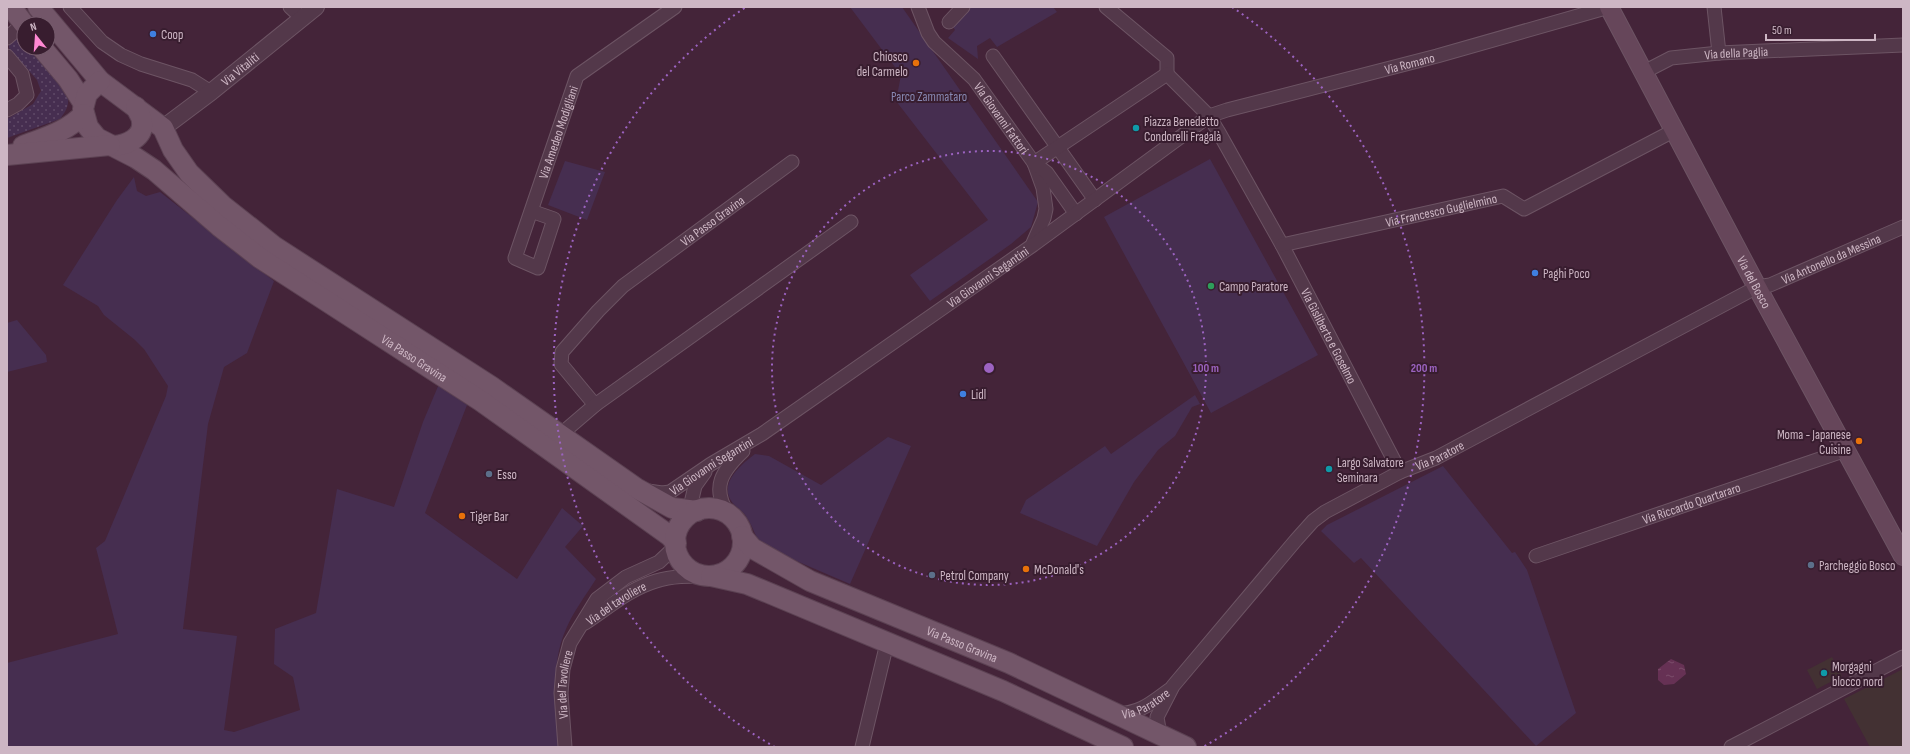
<svg xmlns="http://www.w3.org/2000/svg" width="1910" height="754" viewBox="0 0 1910 754" font-family="'Sofia Sans Condensed',sans-serif">
	<style>
		.medical { fill: #433133 }
		.green { fill: #462e50 }
		.garden { fill: url(#garden-dots) }
		.water { fill: url(#water-ripples) }
		.lines { fill: none; stroke-linecap: round; stroke-linejoin: round }
		.minor-casing { stroke: #6d5464; stroke-width: 15 }
		.tertiary-casing { stroke: #6d5464; stroke-width: 18 }
		.secondary-casing { stroke: #6d5464; stroke-width: 20 }
		.primary-casing { stroke: #5c4253; stroke-width: 22 }
		.minor { stroke: #53384a; stroke-width: 13 }
		.tertiary { stroke: #53384a; stroke-width: 16 }
		.secondary { stroke: #66465a; stroke-width: 18 }
		.primary { stroke: #735669; stroke-width: 20 }
		.ring { fill: none; stroke: #9c63c1; stroke-width: 2; stroke-dasharray: 2 4 }
		.shop-dot { fill: #3f7fe0; stroke: #381d2f; stroke-width: 1.5 }
		.food-dot { fill: #e8710a; stroke: #381d2f; stroke-width: 1.5 }
		.culture-dot { fill: #0f9aa8; stroke: #381d2f; stroke-width: 1.5 }
		.leisure-dot { fill: #2e9e5b; stroke: #381d2f; stroke-width: 1.5 }
		.service-dot { fill: #5c6f8a; stroke: #381d2f; stroke-width: 1.5 }
		.labels { text-anchor: middle; stroke-width: 4; stroke-linejoin: round; paint-order: stroke }
		.poi-label { font-size: 13px; fill: #cdb6c4; stroke: #381d2f; text-anchor: start }
		.street-label { font-size: 13px; fill: #cdb6c4; stroke: #381d2f }
		.park-label { font-size: 13px; fill: #8889b3; stroke: #381d2f }
		.centre { fill: #9c63c1; stroke: #381d2f; stroke-width: 2 }
		.ring-label { font-size: 12px; text-anchor: middle; font-weight: bold; fill: #9c63c1; stroke: #381d2f; stroke-width: 4; stroke-linejoin: round; paint-order: stroke }
	</style>
	<defs>
		<pattern id="garden-dots" width="8" height="8" patternUnits="userSpaceOnUse"><rect width="8" height="8" fill="#462e50"/><path d="M2 2h.1M6 6h.1" fill="none" stroke="#604a68" stroke-width="1.8" stroke-linecap="round"/></pattern>
		<pattern id="water-ripples" width="26" height="14" patternUnits="userSpaceOnUse"><rect width="26" height="14" fill="#663154"/><path d="M2 4q2-2 4 0t4 0M15 11q2-2 4 0t4 0" fill="none" stroke="#7b4d6b"/></pattern>
	</defs>
	<rect width="100%" height="100%" fill="#442439"/>
	<!-- medical -->
	<path class="medical" d="M1832,657l10,19 -25,13 -10,-19z
		M1903,669v78h-33l-26,-48z"/>
	<!-- green -->
	<path class="green" d="M850,7h52l136,195 -7,25 -20,17 -81,57 -20,-26 78,-55 -92,-119 5,-26z
		M971,7h82l4,5 -60,35 -7,-9 -13,8 1,13 -30,-21 7,-8 -3,-5z
		M1210,159l108,196 -107,58 -107,-196z
		M565,161l40,11 -18,48 -39,-15z
		M134,177l3,14 9,5 14,-4 114,89 -27,72 -23,14 -16,57 -25,205 54,7 -13,94 10,2 66,-22 -7,-33 -19,-13 1,-35 41,-16 21,-124 57,18 29,-85 16,-38 28,21 -42,108 92,66 45,-71 21,18 -18,21 31,32c-10,16 -23,33 -30,50 -16,36 -10,80 -8,118h-551v-84l111,-29 -22,-86 9,-7 61,-145 2,-10 -24,-37 -9,-9 -31,-25 -6,-9 -35,-21 54,-85z
		M17,320l29,35 1,7 -40,10v-49z
		M1195,395l5,9 -8,3 -17,29 -17,14 -24,32 -37,64 -77,-33 6,-13 79,-54 6,8z
		M888,437l23,9 -61,138 -86,-37c-9,-9 -10,-19 -17,-29 -3,-7 -11,-10 -15,-16 -14,-19 10,-38 23,-48l14,2 52,29z
		M1443,466l69,87 3,-1 12,18 49,143 -40,33 -175,-188 -7,5 -33,-32 6,-6z"/>
	<!-- garden -->
	<path class="garden" d="M16,37h3l5,6v5h4c10,11 38,37 40,50 1,9 -3,14 -8,21l-53,19v-19l26,-15 8,-13 -4,-11 -28,-32v-4z"/>
	<!-- water -->
	<path class="water" d="M1671,659l13,6 2,9 -12,10 -10,1 -6,-5v-11z"/>
	<g class="lines">
		<!-- minor casing -->
		<g class="minor-casing">
			<g id="minor">
				<path d="M70,7l32,35 19,13 20,9 51,16 19,12"/>
				<path d="M290,7l12,11"/>
				<path id="s1" d="M918,7l10,26 6,9 40,37 60,84 9,25 3,21 -2,9 -11,25"/>
				<path d="M1106,7l61,51v16"/>
				<path d="M1714,7l5,46"/>
				<path d="M949,22l14,-15"/>
				<path d="M7,38l16,-14"/>
				<path d="M7,56l15,18 5,21 -9,9 -11,6"/>
				<path d="M993,56l102,144"/>
				<path id="s2" d="M1644,72l27,-14 48,-5 184,-8"/>
				<path id="s3" d="M1034,163l133,-89 42,42 9,15 64,114 118,227"/>
				<path d="M1034,163l13,10 29,41"/>
				<path id="s4" d="M531,211l23,8 -16,49 -23,-10 62,-182 98,-69"/>
				<path id="s5" d="M1282,245l221,-49 21,13 151,-79"/>
				<path id="s6" d="M595,405l-34,-41 1,-12 36,-41 25,-25 169,-124"/>
				<path d="M560,435l35,-30 256,-183"/>
				<path id="s7" d="M648,491l14,2 8,-1 41,-28 51,-30 271,-189 176,-129 18,-6 210,-54 172,-49"/>
				<path d="M728,514c-17,-27 -6,-43 15,-63"/>
				<path d="M688,516l7,-30 10,-14"/>
				<path id="s8" d="M1536,556l310,-106"/>
				<path id="s9" d="M585,623c23,-15 44,-34 71,-42 16,-5 33,-5 50,-5"/>
				<path id="s10" d="M1117,714c24,-1 34,-11 52,-24"/>
				<path id="s11" d="M1164,736l-5,-7 -2,-12 16,-31 123,-146 17,-19 12,-9 75,-40 36,-14 321,-171 13,-2 133,-58"/>
				<path id="s12" d="M565,747l-4,-54 2,-24 7,-26 27,-44 29,-22 33,-15 17,-16"/>
				<path d="M862,747l25,-104"/>
				<path d="M1731,747l172,-90"/>
			</g>
		</g>
		<!-- tertiary casing -->
		<g class="tertiary-casing">
			<g id="tertiary">
				<path id="s13" d="M163,128l48,-36 105,-85"/>
			</g>
		</g>
		<!-- secondary casing -->
		<g class="secondary-casing">
			<g id="secondary">
				<path id="s14" d="M1609,7l148,280 146,269"/>
			</g>
		</g>
		<!-- primary casing -->
		<g class="primary-casing">
			<g id="primary">
				<path d="M11,7l13,17"/>
				<path d="M38,7l62,74 63,47 10,22 16,23 33,32 53,42 217,140 144,101 36,20 25,3"/>
				<path d="M42,48l26,31 16,25"/>
				<path id="s15" d="M100,81l-13,13 -4,15 5,18 9,11 39,20 18,12 65,56 41,32 221,143 189,135 6,7"/>
				<path d="M23,146c23,-9 43,-14 61,-32"/>
				<path d="M114,146c12,-1 30,-8 28,-24 0,-5 -4,-10 -6,-15"/>
				<path d="M7,155l103,-10"/>
				<circle cx="709" cy="542" r="34"/>
				<path id="s16" d="M742,536l10,12 58,33 199,82 177,84"/>
				<path d="M711,576l36,8 17,7 239,100 120,56"/>
			</g>
		</g>
		<!-- minor -->
		<use href="#minor" class="minor"/>
		<!-- tertiary -->
		<use href="#tertiary" class="tertiary"/>
		<!-- secondary -->
		<use href="#secondary" class="secondary"/>
		<!-- primary -->
		<use href="#primary" class="primary"/>
	</g>
	<!-- distance rings -->
	<g class="ring">
		<circle cx="989" cy="368" r="217"/>
		<path d="M775 747A435 435 0 0 1 746 7M1232 7A435 435 0 0 1 1203 747"/>
	</g>
	<!-- markers -->
	<g class="shop-dot">
		<circle cx="153" cy="34" r="4"/>
		<circle cx="1535" cy="273" r="4"/>
		<circle cx="963" cy="394" r="4"/>
	</g>
	<g class="food-dot">
		<circle cx="916" cy="63" r="4"/>
		<circle cx="1859" cy="441" r="4"/>
		<circle cx="462" cy="516" r="4"/>
		<circle cx="1026" cy="569" r="4"/>
	</g>
	<g class="culture-dot">
		<circle cx="1136" cy="128" r="4"/>
		<circle cx="1329" cy="469" r="4"/>
		<circle cx="1824" cy="673" r="4"/>
	</g>
	<circle class="leisure-dot" cx="1211" cy="286" r="4"/>
	<g class="service-dot">
		<circle cx="489" cy="474" r="4"/>
		<circle cx="1811" cy="565" r="4"/>
		<circle cx="932" cy="575" r="4"/>
	</g>
	<g class="labels">
		<!-- poi labels -->
		<g class="poi-label">
			<text x="161" y="39">Coop</text>
			<text x="908" y="61" text-anchor="end">Chiosco<tspan x="908" dy="15">del Carmelo</tspan></text>
			<text x="1144" y="126">Piazza Benedetto<tspan x="1144" dy="15">Condorelli Fragalà</tspan></text>
			<text x="1543" y="278">Paghi Poco</text>
			<text x="1219" y="291">Campo Paratore</text>
			<text x="971" y="399">Lidl</text>
			<text x="1851" y="439" text-anchor="end">Moma - Japanese<tspan x="1851" dy="15">Cuisine</tspan></text>
			<text x="1337" y="467">Largo Salvatore<tspan x="1337" dy="15">Seminara</tspan></text>
			<text x="497" y="479">Esso</text>
			<text x="470" y="521">Tiger Bar</text>
			<text x="1819" y="570">Parcheggio Bosco</text>
			<text x="1034" y="574">McDonald's</text>
			<text x="940" y="580">Petrol Company</text>
			<text x="1832" y="671">Morgagni<tspan x="1832" dy="15">blocco nord</tspan></text>
		</g>
		<!-- street labels -->
		<g class="street-label">
			<text dy="5" stroke="none"><textPath href="#s2" startOffset="96">Via della Paglia</textPath></text>
			<text dy="5" stroke="none"><textPath href="#s7" startOffset="887">Via Romano</textPath></text>
			<text dy="5" stroke="none"><textPath href="#s13" startOffset="97">Via Vitaliti</textPath></text>
			<text dy="5" stroke="none"><textPath href="#s1" startOffset="141">Via Giovanni Fattori</textPath></text>
			<text dy="5" stroke="none"><textPath href="#s4" startOffset="234">Via Amedeo Modigliani</textPath></text>
			<text dy="5" stroke="none"><textPath href="#s5" startOffset="163">Via Francesco Guglielmino</textPath></text>
			<text dy="5" stroke="none"><textPath href="#s6" startOffset="266">Via Passo Gravina</textPath></text>
			<text dy="5" stroke="none"><textPath href="#s11" startOffset="854">Via Antonello da Messina</textPath></text>
			<text dy="5" stroke="none"><textPath href="#s7" startOffset="406">Via Giovanni Segantini</textPath></text>
			<text dy="5" stroke="none"><textPath href="#s14" startOffset="311">Via del Bosco</textPath></text>
			<text dy="5" stroke="none"><textPath href="#s3" startOffset="470">Via Gisliberto e Goselmo</textPath></text>
			<text dy="5" stroke="none"><textPath href="#s15" startOffset="454">Via Passo Gravina</textPath></text>
			<text dy="5" stroke="none"><textPath href="#s11" startOffset="415">Via Paratore</textPath></text>
			<text dy="5" stroke="none"><textPath href="#s7" startOffset="71">Via Giovanni Segantini</textPath></text>
			<text dy="5" stroke="none"><textPath href="#s8" startOffset="164">Via Riccardo Quartararo</textPath></text>
			<text dy="5" stroke="none"><textPath href="#s9" startOffset="37">Via del tavoliere</textPath></text>
			<text dy="5" stroke="none"><textPath href="#s16" startOffset="247">Via Passo Gravina</textPath></text>
			<text dy="5" stroke="none"><textPath href="#s12" startOffset="63">Via del Tavoliere</textPath></text>
			<text dy="5" stroke="none"><textPath href="#s10" startOffset="31">Via Paratore</textPath></text>
		</g>
		<!-- park labels -->
		<g class="park-label">
			<text x="929" y="101">Parco Zammataro</text>
		</g>
	</g>
	<circle cx="989" cy="368" r="6" class="centre"/>
	<g class="ring-label">
		<text x="1206" y="372">100 m</text>
		<text x="1424" y="372">200 m</text>
	</g>
	<!-- border -->
	<rect width="1910" height="754" fill="none" stroke="#cdb6c4" stroke-width="16"/>
	<!-- north arrow -->
	<g transform="translate(36 36) rotate(343)"><circle r="19" fill="#381d2f" stroke="#745a6b"/>
	<path d="M0-3L7 15L0 10L-7 15Z" fill="#ff88d3"/>
	<text y="-6" font-size="11" font-weight="bold" text-anchor="middle" fill="#cdb6c4">N</text>
	</g>
	<!-- scale -->
	<path d="M1766 34v6h109v-6" fill="none" stroke="#cdb6c4" stroke-width="2"/>
	<text x="1772" y="34" font-size="12" fill="#cdb6c4" stroke="#381d2f" stroke-width="3" paint-order="stroke">50 m</text>
</svg>
